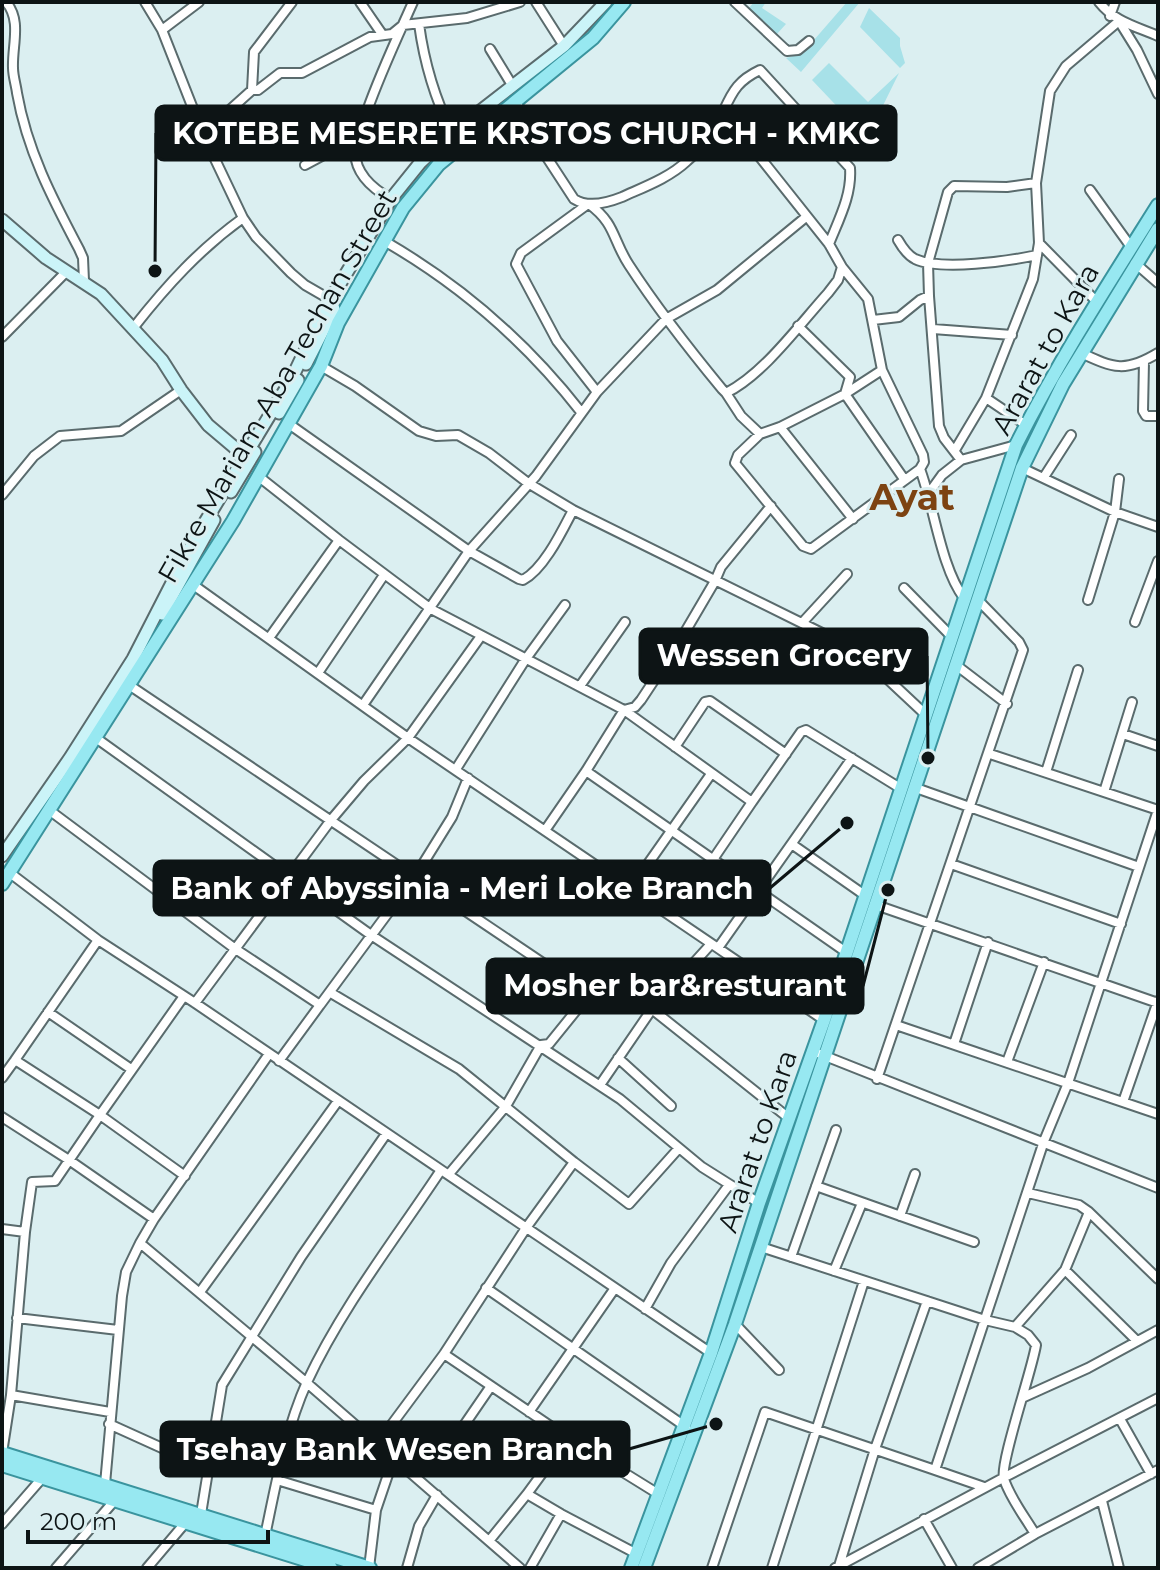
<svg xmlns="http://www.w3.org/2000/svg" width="1160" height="1570" viewBox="0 0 1160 1570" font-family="Montserrat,sans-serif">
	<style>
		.green { fill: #a7e1e8 }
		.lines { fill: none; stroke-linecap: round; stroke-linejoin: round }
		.street-casing { stroke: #5a6b6d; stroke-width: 12 }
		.secondary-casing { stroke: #5a6b6d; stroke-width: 15 }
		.primary-casing { stroke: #3a949e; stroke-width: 16 }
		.street { stroke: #fff; stroke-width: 8 }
		.secondary { stroke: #cbf4f8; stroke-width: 11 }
		.primary { stroke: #97e8f1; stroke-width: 12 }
		.labels { text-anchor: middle; stroke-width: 6; stroke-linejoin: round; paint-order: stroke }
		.street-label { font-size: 28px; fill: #0d1415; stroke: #dbeff1 }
		.district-label { font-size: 36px; font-weight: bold; fill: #7d4312; stroke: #dbeff1 }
		.leader { fill: none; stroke: #0d1415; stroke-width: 3 }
		.callout-dot { fill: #0d1415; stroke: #dbeff1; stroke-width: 3 }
		.callout { fill: #0d1415; stroke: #0d1415; stroke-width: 3 }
		.callout-label { font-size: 30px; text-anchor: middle; font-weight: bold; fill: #fff }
	</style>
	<rect width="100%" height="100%" fill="#dbeff1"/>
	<!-- green -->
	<path class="green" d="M754,2h12l-4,6 24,16 -10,11 -27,-27z
		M847,2h13l-59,70 -15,-14 14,-4 7,-6z
		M869,8l31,30v8l5,17 -5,5 -40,-41z
		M829,63l39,39 31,-29 -32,65 -55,-58z"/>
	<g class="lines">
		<!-- street casing -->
		<g class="street-casing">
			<path id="street" d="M6,2c16,19 6,43 7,66 0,8 3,17 4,25 10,57 35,105 62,156l4,9 1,23
				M145,2l17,28 41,104 40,84 13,19 35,36 14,12 26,15
				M360,2l22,32
				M536,2l28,44
				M735,2l52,49 11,-1 11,-9
				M1099,2c16,20 36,24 59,34
				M1110,16l5,-14
				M1119,21l18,29 21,44
				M419,24c5,37 16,75 33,109
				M162,30l37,-28
				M490,49l22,36
				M252,90l2,-38 38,-50
				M515,100l29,53 30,46c14,9 33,4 48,-2 22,-10 47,-19 65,-36 14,-12 30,-34 37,-51 9,-20 15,-30 36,-40l90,98c2,27 -11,51 -21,76
				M203,134l49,-44h6l22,-17h22l68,-36 22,-3 11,-9 64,-7 53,-16
				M305,165l28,-15 22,5
				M1090,190l41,57
				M391,199c-18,-10 -35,-24 -36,-46 -1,-15 7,-29 12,-42 13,-37 30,-73 46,-109
				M588,204l-67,49 -5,11 41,77 40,51
				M589,204c27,20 23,35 40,61 28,43 60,84 93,124l4,4c38,-19 73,-68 102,-100l10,-13 4,-13 -13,-23 -105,-132
				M898,240c4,7 9,15 17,19 26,12 94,2 122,-4
				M386,242c76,44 141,101 195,170
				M1039,243l57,58
				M1135,263l23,20
				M842,267l26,32 14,71 41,85 1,7 -4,7c14,37 21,99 44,129
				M929,296l-1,-33 20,-71 6,-6 53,1 29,-4
				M873,320l26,-3 21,-17 9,-4 10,130 5,12 17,22 55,-15
				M798,326l52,51 -5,17 59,85
				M134,327c33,-42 66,-78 109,-109
				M933,329l79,6
				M2,337l65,-66
				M1081,353c33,15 44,20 77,0
				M1144,362l-1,49 3,5h12
				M321,366l34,20 64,45 17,5 22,-1 31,18 39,30 45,27 255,126 35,20 62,58
				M882,370l-37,24 -65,33 -20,7 -22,21 -3,8 68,83 8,3 109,-80
				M726,393l15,23 19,18
				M986,398l40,27
				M289,424l180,127 50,28 4,1c21,-11 39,-49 50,-70
				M780,427l73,92
				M955,450l31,-52 47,-119 6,-36 -3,-60 14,-92 16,-25 53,-45
				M1022,468l93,44 43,15
				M258,476l81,64 92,69 193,101 11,-3 6,-7 37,-56 37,-63 6,-14 50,-61
				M1044,477l27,-42
				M929,493l13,-18 19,-15
				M2,495l32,-39 26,-20 61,-5 60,-41
				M192,584l216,154 416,282
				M904,588l47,48
				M1088,600l27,-88 4,-33
				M1135,622l23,-61
				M802,623l45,-49
				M269,638l70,-98
				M956,665l51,39
				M318,673l66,-98
				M129,685l460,309
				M580,686l45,-64
				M363,705l106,-154 67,-75 61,-84 69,-73 51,-29 89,-73
				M1123,734l35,12
				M96,738l275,197 249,164 82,68 57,36
				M675,747l30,-45 5,-1 76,53
				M990,754l168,56
				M456,769l69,-109 40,-55
				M586,771l260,181
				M1046,772l32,-102
				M916,788l223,79
				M1104,792l28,-90
				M49,810l185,138 86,57 96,-130 36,-58 16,-39
				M546,829l40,-58 38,-61 128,92 49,-70 5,-2 94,58
				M793,845l73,51
				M714,858l38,-56
				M951,864l170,60
				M10,873l88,67 97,63 516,350
				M631,888l80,-114
				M876,905l282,98
				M718,948l134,-190
				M331,993l128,76 115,93 -48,66 -82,126 -66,89
				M184,996l-84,119 85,61
				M195,1003l136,-183 33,-39 44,-43 73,-102
				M48,1012l83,57
				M896,1025l262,89
				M954,1044l34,-102
				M269,1054l-115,165 -14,24 167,140 213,185
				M820,1054l338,134
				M618,1058l53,48
				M15,1060l83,-120
				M279,1061l41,-56
				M1007,1062l37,-100
				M2,1078l13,-18 85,55 -45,66 -23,1 -7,50
				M877,1079l146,-429 -4,-8 -41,-42
				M600,1085l52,-76 59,-65
				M1123,1102l35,-101
				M2,1117l67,43 85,59
				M574,1162l55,42 50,-56
				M449,1174l57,-68 35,-61 8,-1 55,-68 5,-1 181,144
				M816,1186l158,56
				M1028,1193l51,12 10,7 -24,58 -50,57 13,8 8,10c-4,26 -37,120 -32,134 6,19 21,38 31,55
				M1089,1212l69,67
				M900,1216l15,-42
				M2,1229l23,3 -14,163 -9,58
				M761,1247l224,73 30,7
				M791,1257l45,-127
				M1065,1270l72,71
				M834,1271l28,-68
				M486,1288l200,139
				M200,1292l138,-191
				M645,1309l26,-46 58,-78
				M17,1318l101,12
				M735,1324l44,46
				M444,1354l124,84 92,57
				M11,1395l99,17
				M1024,1397l64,-29 70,-38
				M529,1412l86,-124
				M1120,1419l31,55
				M109,1424l53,24
				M568,1438l-41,56 34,20 76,40
				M468,1449l-12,-12 35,-51
				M935,1470l49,17
				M277,1480l99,30 -7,58
				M105,1484l17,-188 4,-24 14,-29
				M1102,1501l17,67
				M376,1510l18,-53
				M201,1514l21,-129 79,-128 85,-123
				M924,1519l28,49
				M2,1524l41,-47
				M265,1536c11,-52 20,-105 42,-154 35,-75 89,-144 134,-212
				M489,1541l38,-47
				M839,1566l36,-117 52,-148
				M56,1568l59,-68
				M147,1568l39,-46
				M407,1568l12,-42 18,-31
				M530,1568l31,-54
				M712,1568l53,-156 170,58 109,-329 24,-58 90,-273
				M772,1568l92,-287
				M835,1568l168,-90 155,-80
				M978,1568l57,-34 123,-64"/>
		</g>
		<!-- secondary casing -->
		<g class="secondary-casing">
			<path id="secondary" d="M2,220l44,38 55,36 61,66 19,30 27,35 26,22 17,10
				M306,364l28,-55 -3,-9
				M279,413l19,-33
				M231,492l24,-40
				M162,614l52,-94
				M2,856l68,-98 63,-99 60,-117 98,-162 35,-73 65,-108 29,-36 32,-30 112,-87 42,-44"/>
		</g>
		<!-- primary casing -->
		<g class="primary-casing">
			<path id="primary" d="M2,884l231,-363 88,-155 17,-43 65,-115 36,-44 154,-126 31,-36
				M2,1453l368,115
				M2,1465l329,103
				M631,1568l80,-215 48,-150 65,-183 192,-575c43,-85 91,-159 142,-240
				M644,1568l91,-244 287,-856 41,-84 95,-155"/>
		</g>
		<!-- street -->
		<use href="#street" class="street"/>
		<!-- secondary -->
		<use href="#secondary" class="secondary"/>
		<!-- primary -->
		<use href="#primary" class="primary"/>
	</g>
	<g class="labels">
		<!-- street labels -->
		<g class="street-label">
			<text transform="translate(1045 349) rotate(-61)" y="10">Ararat to Kara</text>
			<text transform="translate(277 386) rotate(-60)" y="10">Fikre Mariam Aba Techan Street</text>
			<text transform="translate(757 1141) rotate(-71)" y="10">Ararat to Kara</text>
		</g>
		<!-- district labels -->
		<g class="district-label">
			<text x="912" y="510">Ayat</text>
		</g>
	</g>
	<!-- callouts -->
	<path class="leader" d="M155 271L156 133M928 758L927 656M847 823L770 888M888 890L863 986M716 1424L629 1449"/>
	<g class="callout-dot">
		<circle cx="155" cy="271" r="8"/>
		<circle cx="928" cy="758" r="8"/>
		<circle cx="847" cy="823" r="8"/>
		<circle cx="888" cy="890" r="8"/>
		<circle cx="716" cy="1424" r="8"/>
	</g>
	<g class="callout">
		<rect x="156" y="106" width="740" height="54" rx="8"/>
		<rect x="640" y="629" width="287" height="54" rx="8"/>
		<rect x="154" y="861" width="616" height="54" rx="8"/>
		<rect x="487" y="959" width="376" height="54" rx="8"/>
		<rect x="161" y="1422" width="468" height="54" rx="8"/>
	</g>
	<g class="callout-label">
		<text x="526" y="144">KOTEBE MESERETE KRSTOS CHURCH - KMKC</text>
		<text x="784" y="666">Wessen Grocery</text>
		<text x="462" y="899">Bank of Abyssinia - Meri Loke Branch</text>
		<text x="675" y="996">Mosher bar&amp;resturant</text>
		<text x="395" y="1460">Tsehay Bank Wesen Branch</text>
	</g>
	<!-- border -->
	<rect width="1160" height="1570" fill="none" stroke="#0d1415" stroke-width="8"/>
	<!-- scale -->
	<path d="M28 1530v12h240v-12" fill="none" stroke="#0d1415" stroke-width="4"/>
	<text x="40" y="1530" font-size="24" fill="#0d1415" stroke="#dbeff1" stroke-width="6" paint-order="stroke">200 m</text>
</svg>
